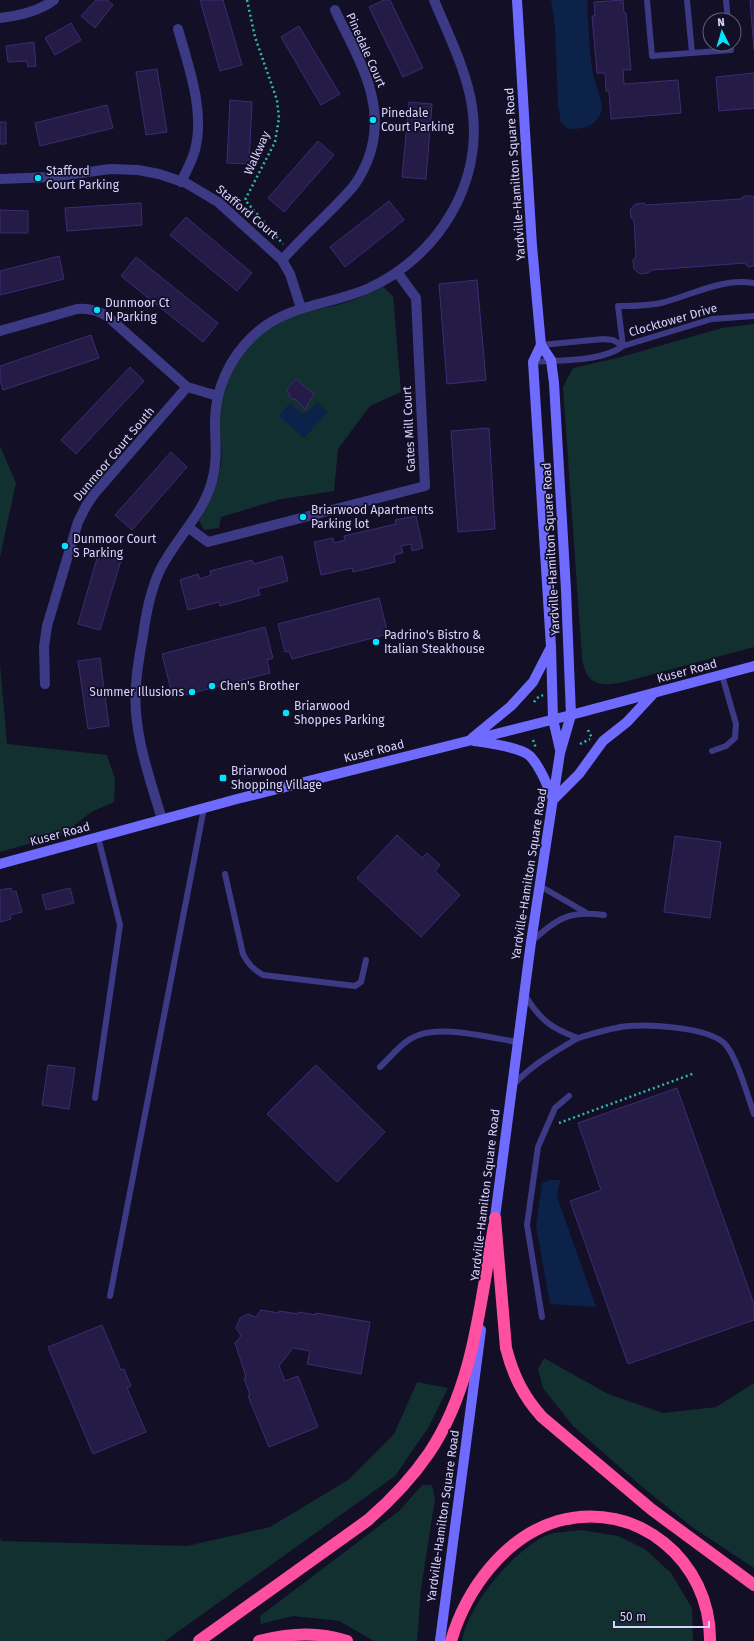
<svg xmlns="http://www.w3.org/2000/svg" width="754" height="1641" viewBox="0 0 754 1641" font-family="'Fira Sans',sans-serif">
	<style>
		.green { fill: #12302f }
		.water { fill: #0c2248 }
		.building { fill: #241b47; stroke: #3b2d73 }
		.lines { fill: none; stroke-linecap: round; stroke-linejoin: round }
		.path { stroke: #2fb8b0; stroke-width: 2.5; stroke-dasharray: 2 3; stroke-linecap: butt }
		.lane { stroke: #3d3a85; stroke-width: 6 }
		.street { stroke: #3d3a85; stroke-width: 10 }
		.secondary { stroke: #6f6bff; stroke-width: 10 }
		.highway { stroke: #ff4fa3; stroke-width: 12 }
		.poi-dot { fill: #00e5ff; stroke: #130f26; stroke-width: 1.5 }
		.labels { text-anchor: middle; stroke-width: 3.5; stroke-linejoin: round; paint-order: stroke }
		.street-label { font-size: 12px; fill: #d9d4ff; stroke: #130f26 }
		.poi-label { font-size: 12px; fill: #d9d4ff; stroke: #130f26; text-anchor: start }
	</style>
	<rect width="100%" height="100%" fill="#130f26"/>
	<!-- green -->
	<path class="green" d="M383,287l10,9 8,96 -31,14 -32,43 -4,42 -53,8 -60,18 -2,11 -15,2 -5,-9c10,-19 19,-36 22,-57 2,-14 -2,-31 -2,-45 2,-37 22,-76 54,-94 21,-12 44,-15 67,-21 15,-4 29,-10 43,-17z
		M754,324v323l-130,35c-25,5 -38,3 -42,-24l-19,-271 10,-19 48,-11 101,-29z
		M0,446l16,37 -16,74z
		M0,664l7,80 100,11 8,24 -1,23 -23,10 -27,22 -64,18z
		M544,1358l64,36 55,19 53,-6 38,-24v185l-62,-41 -52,-42 -67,-59 -30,-38 -5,-19z
		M417,1382l31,6 -20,40 -33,48 -230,165h-165v-104l1,4 186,5 83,-19 78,-47 46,-46z
		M422,1485h10l3,14 -14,90 -4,52h-43l-35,-20 -46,-5 -32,8 -1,-8 139,-105z
		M581,1530l37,6 27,13 26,24 21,35 1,33h-231c6,-36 50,-89 83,-105 9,-5 25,-4 36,-6z"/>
	<!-- water -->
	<path class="water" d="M551,0h37l-1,6c2,23 2,46 6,68 2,12 13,29 7,41 -7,13 -19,14 -32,14l-7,-7 -3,-17 -3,-78z
		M317,402l11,10 -24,26 -25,-22 11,-13 12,10 6,-1z
		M551,1180h9l-3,17 39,110 -46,-3 -14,-78 6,-43z"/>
	<!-- building -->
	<path class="building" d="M96,0h11l6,5 -18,23 -14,-12z
		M200,0h23l19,65 -22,6z
		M384,0h6l33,68 -20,9 -34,-70z
		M623,0l1,13h2l5,57h-8l1,14 54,-4 3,33 -70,6 -2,-28h-3l-1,-18h-8l-5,-57h3l-1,-14z
		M750,0h4v50z
		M71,23l10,17 -26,15 -10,-17z
		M299,26l41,68 -19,11 -40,-68z
		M34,42l2,24 -8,1 -1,-6 -19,1 -2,-16z
		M157,69l10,63 -21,3 -10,-63z
		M754,73v35l-35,3 -3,-34z
		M230,100l22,2 -3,62 -22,-1z
		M409,102l23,2 -6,75 -24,-2z
		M107,105l6,23 -73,18 -5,-23z
		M0,122h6v22h-6z
		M318,141l16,14 -50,57 -16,-14z
		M744,196h8l2,1v69l-6,1 -3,-4 -93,7 -4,3 -8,1 -6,-5 -1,-9 3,-3 -2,-37 -3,-2 -1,-8 5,-6 9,-1 2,2 95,-6z
		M389,201l15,19 -59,47 -15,-20z
		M141,203l1,22 -75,6 -2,-23z
		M0,210l28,1v22h-28z
		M186,217l66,56 -15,18 -67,-56z
		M59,256l5,23 -64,16v-24z
		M136,257l82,66 -15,19 -82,-66z
		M477,280l9,100 -39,4 -8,-100z
		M91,335l8,23 -96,32 -3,-10v-14z
		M130,367l14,14 -68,73 -15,-14z
		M296,379l18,15 -9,15 -10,-10 -1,1 -5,-4 1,-2 -4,-4z
		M489,428l6,101 -37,3 -7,-101z
		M171,452l16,15 -55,63 -17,-15z
		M416,516l7,32 -11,3 -1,-7 -10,2 2,7 -9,2 1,7 -42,10 -1,-4 -31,7 -7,-33 19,-4 1,5 11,-3 -1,-4 52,-12 -1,-4z
		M99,551l23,6 -22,73 -22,-6z
		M282,556l6,25 -30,8 2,6 -40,11 -1,-4 -31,8 -8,-30 18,-6 2,5 11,-4 -1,-4 42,-11 2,4z
		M379,598l9,36 -96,25 -3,-8 -4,1 -7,-28z
		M265,627l8,31 -6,2 3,13 -97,25 -11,-44z
		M100,658l9,68 -21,3 -10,-68z
		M397,835l25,23 5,-5 13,12 -5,6 25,24 -39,42 -64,-59z
		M675,836l46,6 -11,76 -46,-6z
		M11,888l1,4 4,-1 6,21 -12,3 1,4 -11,3v-32z
		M70,888l4,15 -28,7 -4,-15z
		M48,1065l27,3 -6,41 -27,-4z
		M316,1065l69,67 -48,50 -70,-68z
		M677,1088l77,216v16l-126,44 -58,-163 31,-11 -23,-67z
		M261,1310l18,3v-2l19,3v-2l18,3v-2l54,9 -9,52 -54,-10 3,-13 -17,-3 -14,18 6,15 13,-5 20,51 -49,20 -21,-51 2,-1 -6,-17 2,-1 -11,-34 6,-7 -5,-8 4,-10 8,-4 8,3z
		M102,1325l19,45 3,-1 7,17 -4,2 19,44 -53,22 -45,-107z"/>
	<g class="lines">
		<!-- path -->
		<path class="path" d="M247,0l8,37 22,63 2,18 -4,24 -30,58 38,44
			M534,702l3,-4 6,-3
			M588,730l4,8
			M533,740l3,8
			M580,744l10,-5
			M559,1123l136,-50"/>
		<!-- lane -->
		<path class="lane" d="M647,0l5,56 79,-6 -1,-6
			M687,0l5,53
			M726,0l2,20
			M541,345l62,-6 10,1 10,6
			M623,346l-5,-40c14,0 29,0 43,-3 32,-8 59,-25 93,-20
			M533,362c26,-2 69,0 90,-16l89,-27 42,-3
			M712,751l14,-5 9,-8 1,-14 -14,-49
			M225,874l18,80c5,10 10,15 20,21l92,11 6,-4 5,-22
			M540,886l45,26
			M531,942c26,-23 37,-32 73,-27
			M578,1038c12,-3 25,-8 38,-10 25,-5 91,-2 109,16 12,13 23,53 29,70
			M380,1067c10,-9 20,-23 32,-29 25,-15 77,0 106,4
			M513,1085c19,-20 41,-33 65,-47 -26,-9 -39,-19 -53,-43
			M95,1098l25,-173 -22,-88
			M110,1296l94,-488
			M542,1317l-15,-92 11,-78 17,-39 14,-12"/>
		<!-- street -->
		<path class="street" d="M0,18c19,-2 39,-7 54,-18
			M178,29c11,39 27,82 17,121 -3,11 -9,22 -14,32
			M0,179l52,-2 58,-8 28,1 21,4 27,9 32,19 64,58 8,14 11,34
			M282,260c22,-25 48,-47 70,-72 6,-7 11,-17 15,-26 23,-56 -9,-103 -32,-152
			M0,331l77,-22c11,-1 20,1 30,7l80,71 31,9
			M189,528l19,14 217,-56 -9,-188 -19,-26
			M45,684l-1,-37 3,-21 31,-104 8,-16 9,-13 92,-106
			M162,819c-13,-42 -30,-90 -26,-134 1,-17 4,-33 7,-49 3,-23 7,-45 17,-66 16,-32 43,-55 52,-89 6,-20 3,-39 3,-59 0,-33 15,-65 39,-87 31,-30 75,-30 113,-46 70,-31 117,-105 105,-183 -6,-37 -24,-72 -38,-106"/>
		<!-- secondary -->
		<path class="secondary" d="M541,345l-8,17 18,285 2,72 7,31
			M472,738l39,-32 22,-24 17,-33
			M474,741c13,2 46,6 56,15 11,12 17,29 23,43
			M553,800l26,-26 24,-33 24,-19 27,-29
			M0,864l237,-65 334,-84 183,-49
			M494,1225l37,-283 29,-189 11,-38 -5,-125 -12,-207 -3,-23 -10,-15 -9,-99 -15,-246
			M440,1641l41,-311"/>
		<!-- highway -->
		<path class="highway" d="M495,1218l11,130c7,27 17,48 36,69l109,92 103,76
			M199,1641l169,-121c23,-20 44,-42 61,-67 45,-67 51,-150 65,-227
			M259,1641c30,-8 59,-10 88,0
			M451,1641c15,-51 53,-104 107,-120 79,-22 153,40 152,120"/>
	</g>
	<!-- markers -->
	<g class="poi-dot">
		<circle cx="373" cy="120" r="4"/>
		<circle cx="38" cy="178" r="4"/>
		<circle cx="97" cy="310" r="4"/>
		<circle cx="303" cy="517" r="4"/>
		<circle cx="65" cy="546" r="4"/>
		<circle cx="376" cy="642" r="4"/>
		<circle cx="212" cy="686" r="4"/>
		<circle cx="192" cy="692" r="4"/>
		<circle cx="286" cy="713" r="4"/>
		<rect x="219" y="774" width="8" height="8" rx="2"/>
	</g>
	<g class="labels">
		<!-- street labels -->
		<g class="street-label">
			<text transform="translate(366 50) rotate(66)" y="4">Pinedale Court</text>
			<text transform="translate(257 153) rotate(-66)" y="4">Walkway</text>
			<text transform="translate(515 174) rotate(-94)" y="4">Yardville-Hamilton Square Road</text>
			<text transform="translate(247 212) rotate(40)" y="4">Stafford Court</text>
			<text transform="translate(673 320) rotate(-16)" y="4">Clocktower Drive</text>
			<text transform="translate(409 429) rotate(-93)" y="4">Gates Mill Court</text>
			<text transform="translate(114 454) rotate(-50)" y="4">Dunmoor Court South</text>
			<text transform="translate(551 549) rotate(-93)" y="4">Yardville-Hamilton Square Road</text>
			<text transform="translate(687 671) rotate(-15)" y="4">Kuser Road</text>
			<text transform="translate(374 751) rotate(-14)" y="4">Kuser Road</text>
			<text transform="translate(60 834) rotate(-15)" y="4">Kuser Road</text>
			<text transform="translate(529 874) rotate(-81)" y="4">Yardville-Hamilton Square Road</text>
			<text transform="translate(485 1195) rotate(-83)" y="4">Yardville-Hamilton Square Road</text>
			<text transform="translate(443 1516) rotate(-82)" y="4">Yardville-Hamilton Square Road</text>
		</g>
		<!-- poi labels -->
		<g class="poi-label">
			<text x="381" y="117">Pinedale<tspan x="381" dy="14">Court Parking</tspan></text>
			<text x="46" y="175">Stafford<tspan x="46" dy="14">Court Parking</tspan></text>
			<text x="105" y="307">Dunmoor Ct<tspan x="105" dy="14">N Parking</tspan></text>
			<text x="311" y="514">Briarwood Apartments<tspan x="311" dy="14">Parking lot</tspan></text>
			<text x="73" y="543">Dunmoor Court<tspan x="73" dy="14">S Parking</tspan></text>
			<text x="384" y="639">Padrino's Bistro &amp;<tspan x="384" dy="14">Italian Steakhouse</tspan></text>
			<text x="220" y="690">Chen's Brother</text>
			<text x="184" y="696" text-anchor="end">Summer Illusions</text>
			<text x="294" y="710">Briarwood<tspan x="294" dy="14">Shoppes Parking</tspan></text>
			<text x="231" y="775">Briarwood<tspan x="231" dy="14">Shopping Village</tspan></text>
		</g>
	</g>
	<!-- north arrow -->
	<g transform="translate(722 32) rotate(355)"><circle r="19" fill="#130f26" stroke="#625e7d"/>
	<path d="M0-3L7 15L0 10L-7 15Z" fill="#00e5ff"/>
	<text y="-6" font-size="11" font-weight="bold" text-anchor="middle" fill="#d9d4ff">N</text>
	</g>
	<!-- scale -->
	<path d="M614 1621v6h95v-6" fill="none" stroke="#d9d4ff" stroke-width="2"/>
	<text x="620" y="1621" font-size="12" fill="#d9d4ff" stroke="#130f26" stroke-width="3" paint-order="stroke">50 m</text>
</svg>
